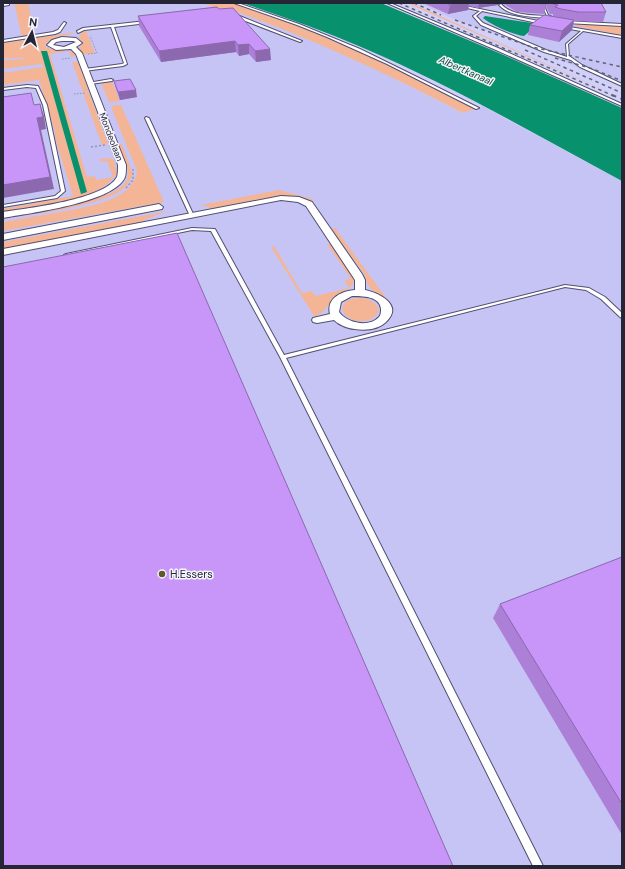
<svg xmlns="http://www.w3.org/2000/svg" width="625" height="869" viewBox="0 0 625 869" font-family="'DM Sans',sans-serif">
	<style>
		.built { fill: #c6c4f4 }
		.green { fill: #f4b597 }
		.water { fill: #07916c }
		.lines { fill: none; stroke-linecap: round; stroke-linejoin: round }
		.lane-casing { stroke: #514f72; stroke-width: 2 }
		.street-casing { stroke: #514f72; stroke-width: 2 }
		.path-far1 { stroke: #9493b3; stroke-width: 1; stroke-dasharray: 1.5 1.5; stroke-linecap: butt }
		.path { stroke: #9493b3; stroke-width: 1.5; stroke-dasharray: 2 2; stroke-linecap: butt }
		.lane { fill: #fff; fill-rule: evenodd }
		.street { fill: #fff; fill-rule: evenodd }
		.rail-far1 { stroke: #63627b; stroke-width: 1.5; stroke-dasharray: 3.5 3.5; stroke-linecap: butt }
		.rail { stroke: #63627b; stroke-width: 2; stroke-dasharray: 4.5 4.5; stroke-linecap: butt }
		.wall { fill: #ac80d6 }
		.shaded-wall { fill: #8c68ae }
		.building { fill: #c895f9; stroke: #8c68ae }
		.poi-dot { fill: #5c5a27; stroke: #f5f5fd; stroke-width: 1.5 }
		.labels { text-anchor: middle; stroke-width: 3; stroke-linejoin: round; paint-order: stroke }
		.far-street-label { font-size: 9px; fill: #262535; stroke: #f5f5fd }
		.far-water-label { font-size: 10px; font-style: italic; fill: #14523d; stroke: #f5f5fd }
		.poi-label { font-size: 11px; fill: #262535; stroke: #f5f5fd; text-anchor: start }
	</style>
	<rect width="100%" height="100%" fill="#d1d0f9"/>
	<!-- built -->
	<path class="built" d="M3,3h196l24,6h5l45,15 79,33 111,56 19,-7 140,75v685h-619z
		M418,3h204v84l-97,-43 -69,-24z"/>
	<!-- green -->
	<path class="green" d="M14,3h14l7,33 -13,1z
		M199,3h33l83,29 78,35 82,42 -12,4c-78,-40 -153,-76 -235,-104h-5z
		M407,3h4l211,95z
		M577,24l45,2v9l-47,-9z
		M83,31h3l9,22 -13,2 -3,-7 4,-6 -5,-4z
		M70,32h4c-8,6 -23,4 -29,13l1,2c9,4 18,2 27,5l3,4 -5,1 -2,-6 -19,3 37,123 8,-1 1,4 17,-3 -6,-16 -6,1 -2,-3 11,-1 1,1h3l3,14c-16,29 -83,33 -114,39v-3l70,-13 -18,-58v-6l-16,-52 -36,5v-12l40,-6 -1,-3 -39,5v-9l22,-1 -1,-1h-21v-15l67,-10z
		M72,62h6l11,29 -6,1z
		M112,81l8,20 -11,1 -8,-19z
		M89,92l19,52 -6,1 -19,-52z
		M114,105h7l43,97 -161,29v-9c17,-3 34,-6 52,-9 24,-5 78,-10 82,-42l-26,-64z
		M117,144h5l11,30c-2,5 -4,9 -8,13 -18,19 -94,27 -122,32v-2c26,-4 114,-14 124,-38 4,-10 -6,-26 -10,-35z
		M279,190l33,9 2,2 -3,1 -13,-5 -12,-1 -76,14 -1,-3 -8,-2z
		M168,211l-24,9 -5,3 -136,26v-7z
		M335,228l52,71c-12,-6 -20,-10 -22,-24l-34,-46z
		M327,244h3l23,32 1,5c-4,10 -11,10 -19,16 -9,8 -8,16 -21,19l-43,-69 3,-1 28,47 10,-2 3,5 34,-8 -5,-7 7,-2z
		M359,298c9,0 17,3 20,12 -5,16 -33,14 -37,-1 2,-9 9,-11 17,-11z"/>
	<!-- water -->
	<path class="water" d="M242,3h139l125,53 116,52v73c-86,-46 -171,-96 -261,-134 -39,-17 -79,-31 -119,-44z
		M485,16l47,7 4,3 -12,10c-12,-2 -31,-10 -41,-18z
		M41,51h6l40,141 -6,2z"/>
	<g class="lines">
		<!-- lane casing -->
		<g class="lane-casing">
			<path id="lane" d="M9,3v2l-6,1v-2z
				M234,3h4l61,21 61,25 59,29 60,30 -3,1 -89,-45 -60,-27 -30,-12z
				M387,3h3l108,45 124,56v2l-126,-56z
				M446,3h5l92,19 -1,2 -60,-13 -6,5 7,7 63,27 21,7 -1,-13 15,-13 -17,-3v-2l58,10v2l-39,-7 -15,13 1,12 13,9 40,19v2l-42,-19 -9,-7 -27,-8 -63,-27 -8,-9 7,-5z
				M541,3h2l5,12 6,3v2c-17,-5 -42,-1 -55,-15l2,-1c11,12 31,11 46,12z
				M235,15h2l65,26 -2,1 -65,-25z
				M146,21l1,2 -33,4 13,37 -4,2 -39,5 1,-2 37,-5 2,-1 -13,-36 -27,3 -6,3 -1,-2 6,-3z
				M565,21l57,3v2l-56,-3z
				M64,22l2,1 -6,9 -5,2 -52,8v-2l50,-8 5,-2z
				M111,79l2,1 -1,1 -22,3 -2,-1z
				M27,85l11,1 9,19 18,86 -8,7 -54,9v-2l52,-9 6,-5 -18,-86 -7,-17 -9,-1 -24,3v-2z
				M146,117l3,1 45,98v1l-4,-1 -45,-98z
				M192,228l23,1 69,126 281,-70 24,3 16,9 17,16v5l-2,-1 -19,-18 -15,-9 -21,-3 -279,71 257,508h-10l-253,-509 -69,-126 -19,-1 -126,26 -2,-1 2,-1z"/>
		</g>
		<!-- street casing -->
		<g class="street-casing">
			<path id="street" d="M62,37l14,1 6,5 -6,4 6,6 44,112c0,4 0,9 -1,12 -11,26 -96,36 -122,41v-6c25,-4 101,-12 114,-35 1,-3 1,-9 1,-12l-42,-111 -5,-5 -15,1 -9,-5 5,-5zM62,41h11l3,1 -12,5 -11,-2 3,-3z
				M281,196l18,1 13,5 50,72 3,6v10c14,3 39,15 21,32 -12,12 -41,9 -52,-2l-17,3 -4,-1 -1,-2 1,-2 17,-4c-4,-16 12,-23 25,-24v-10l-49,-74 -8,-4 -17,-2 -278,55v-6zM352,296c10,0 28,0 29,13 0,2 0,6 -2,8 -10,11 -32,6 -40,-5l2,-10z
				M159,204l4,3 -1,2 -159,31v-6z"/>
		</g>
		<!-- path-far1 -->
		<path class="path-far1" d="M88,54l9,-1 -7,-17
			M62,59l9,-1
			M74,94l11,-1"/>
		<!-- path -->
		<path class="path" d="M91,147l14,-2
			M126,188l7,-8v-11"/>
		<!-- lane -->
		<use href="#lane" class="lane"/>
		<!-- street -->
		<use href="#street" class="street"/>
		<!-- rail-far1 -->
		<path class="rail-far1" d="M399,3l215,93
			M414,3l27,12
			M455,20l77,27 90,20
			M525,50l97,43
			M555,58l38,11 29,12"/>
		<!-- rail -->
		<path class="rail" d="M612,95l10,4"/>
	</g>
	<!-- wall -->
	<path class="wall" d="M423,3h78l-3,2 -20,3 -9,-2 -1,4 -20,4z
		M502,3h99l5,9 -3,10 -29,-1 -2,9 -13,12 -31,-7 2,-10 23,-9v-2h-3l-4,-8 -2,8 -27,-2z
		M217,7l54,53 -15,2 -7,-8 -10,2 -3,-4 -75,10 -22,-36 -1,-10z
		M114,81l23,16 -17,3 -4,-11z
		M622,557v278l-129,-217 7,-14z"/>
	<!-- shaded-wall -->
	<path class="shaded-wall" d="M457,3h12l-1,7 -20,4 2,-9z
		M479,3h22l-3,2 -20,3z
		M574,20l-2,10 -13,12 3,-11z
		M235,41l1,11 -75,10 -2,-11z
		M249,44v10l-10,2 -1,-11z
		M270,49l1,11 -15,2 -1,-11z
		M136,90l1,7 -17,3 -2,-8z
		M40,104l4,12 2,13 -5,1 13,59 -51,9v-13z"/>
	<!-- building -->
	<path class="building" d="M446,3h11l-7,2z
		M532,3h14v1z
		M552,3h49l5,9h-28l-17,-3 -6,-2 3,-2 -5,-1z
		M217,7l2,2 14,-1 37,41 -15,2 -6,-7 -11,1 -3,-4 -76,10 -21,-35z
		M544,15l30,5 -12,11 -32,-6z
		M130,79l6,11 -18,2 -4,-11z
		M31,93l3,12 6,-1 3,13 -6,1 13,59 -47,8v-88z
		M177,233l276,633h-450v-599z
		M622,557v247l-122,-200z"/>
	<!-- markers -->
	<circle class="poi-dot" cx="162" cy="574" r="4"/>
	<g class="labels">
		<!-- far-street labels -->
		<g class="far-street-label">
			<text transform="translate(111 137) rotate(69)" y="3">Mondeolaan</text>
		</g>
		<!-- far-water labels -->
		<g class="far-water-label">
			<text transform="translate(466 70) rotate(24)" y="4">Albertkanaal</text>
		</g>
		<!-- poi labels -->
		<g class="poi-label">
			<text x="170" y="578">H.Essers</text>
		</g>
	</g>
	<!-- border -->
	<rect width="625" height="869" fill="none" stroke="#262535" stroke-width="8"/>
	<!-- north arrow -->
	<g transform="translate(32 32) rotate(7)" stroke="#f5f5fd" stroke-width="3" paint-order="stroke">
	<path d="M0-3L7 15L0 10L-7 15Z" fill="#262535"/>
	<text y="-6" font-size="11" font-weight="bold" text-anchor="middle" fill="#262535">N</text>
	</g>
</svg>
